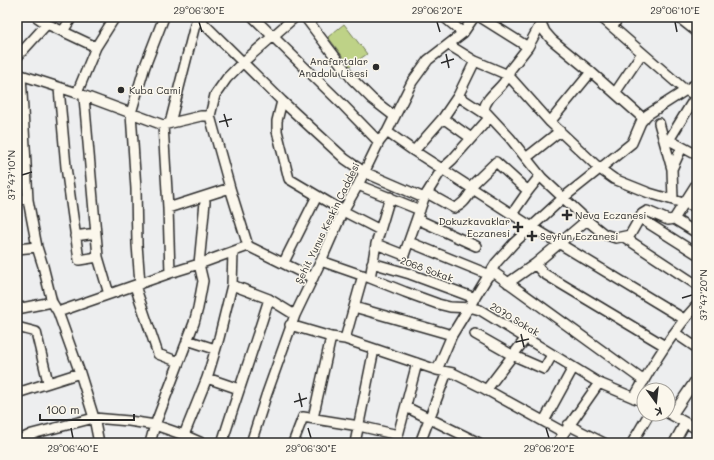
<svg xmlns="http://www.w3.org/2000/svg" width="714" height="460" viewBox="0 0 714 460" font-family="Mali,sans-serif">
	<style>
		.green { fill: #bed287; stroke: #747e59 }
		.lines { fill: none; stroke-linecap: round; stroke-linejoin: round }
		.minor-casing { stroke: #2b2b2b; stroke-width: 12 }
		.minor { stroke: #fbf7ec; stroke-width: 9 }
		.ticks { fill: none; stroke: #2b2b2b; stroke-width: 1.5 }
		.poi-dot { fill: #2b2b2b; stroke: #fbf7ec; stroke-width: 1.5 }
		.labels { text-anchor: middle; stroke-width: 3; stroke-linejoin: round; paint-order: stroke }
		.poi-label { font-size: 10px; fill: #2b2b2b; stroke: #fbf7ec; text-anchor: start }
		.street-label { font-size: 10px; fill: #2b2b2b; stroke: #fbf7ec }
		.neatline { fill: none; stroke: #2b2b2b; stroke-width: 1.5 }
		.ticks-label { font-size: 10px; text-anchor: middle; fill: #2b2b2b }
	</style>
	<rect width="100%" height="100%" fill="#edeeef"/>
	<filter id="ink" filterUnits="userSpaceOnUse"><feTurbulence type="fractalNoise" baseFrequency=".025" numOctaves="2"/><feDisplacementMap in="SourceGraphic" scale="8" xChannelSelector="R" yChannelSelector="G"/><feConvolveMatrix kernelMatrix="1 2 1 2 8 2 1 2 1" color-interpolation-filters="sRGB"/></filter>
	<g filter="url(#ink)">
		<!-- green -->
		<path class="green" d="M344,24l23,30 -17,12 -22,-29z"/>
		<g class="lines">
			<!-- minor casing -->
			<g class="minor-casing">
				<path id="minor" d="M37,17l10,7 49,23
					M197,17l85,84 63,58 19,13 60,26
					M253,17l90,88 36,37
					M295,17l-53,46 -15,15 -12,17 -5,21 20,72 18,58 65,32
					M305,17l47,62 20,20 22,17
					M444,17l19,16
					M480,17l48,30
					M545,17l-4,6 4,9 7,8 39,32 53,47
					M601,17l84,73 12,6
					M678,17l19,15
					M541,23l-13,24 -18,23 -2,5 42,47 50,47 14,10 35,14 48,14
					M613,27l5,-10
					M63,31l9,-14
					M449,45l26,16 33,14c-4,13 -22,20 -24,35l26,28 32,40 47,44 15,12 12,4 14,-3 12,-21 5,-3 21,9 6,-1 23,-36
					M17,57l30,-33
					M17,70l4,5 56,18 86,32 38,-9h9
					M17,75h4l7,125 9,47 6,19 9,36 6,10 22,61 14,45 5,25
					M59,88l7,79 13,93 19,-3
					M77,93l19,-46 19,-30
					M615,93l27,-40
					M84,97l14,160 11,37
					M282,101l-5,20v10l12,48 54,32 37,19
					M443,118l28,20
					M550,122l41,-50
					M170,123l27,-106
					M659,123l13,46 1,31
					M163,125l5,83 2,65
					M387,132l27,19 118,76 152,92
					M669,140l28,15
					M666,145l30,-49
					M414,151l29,-33 15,-22 17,-35
					M526,158l34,-27
					M672,169l10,-22
					M358,185l62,25
					M470,187l26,-25 32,29
					M427,193l27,15c10,-3 14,-12 19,-19
					M17,199l11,1
					M168,208l62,-20
					M512,214l16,-23 12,-15
					M640,218l57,36
					M417,219l59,27
					M674,219l23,14
					M75,236l21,-3
					M624,237l73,48
					M409,242l81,33
					M376,244l28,11 20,-57 18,-29 10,-9 38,-43 -32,-21
					M17,249l20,-2
					M321,261l49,17 35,14 33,12 12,3 23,1 7,2 119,73 45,19
					M284,262l33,-66
					M372,263l38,11 65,24
					M535,264l8,9 122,73
					M492,271l152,110
					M370,278l6,-34 14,-47
					M508,283l27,-19 52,-44
					M140,284l-3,-40 -1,-55 -5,-76 14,-47 19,-49
					M232,285l37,14 26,16
					M135,286l23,68 21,8
					M354,307l98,28
					M17,309l35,-7
					M58,312l112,-39 29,-9 49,-18
					M290,325l41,12 14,2 92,31 16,3 32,16 78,43
					M17,327l19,5 12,50
					M675,333l22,15
					M475,334l37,21 32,14 8,-14
					M345,339l18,-64
					M187,340l28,9
					M437,370l15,-35 44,-72 18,-20 49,-45 69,-55 9,-21 6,-7 50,-32
					M207,378l32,11
					M487,389l39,-51
					M17,393l63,-20
					M634,398c18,-33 38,-66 63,-93
					M406,407l73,36
					M668,413l29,16
					M672,415l25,-37
					M313,418l18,-81
					M544,421l29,-53
					M568,425l36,18
					M184,435l23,-57 12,-40 13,-53 1,-33
					M17,441l15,-7 62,-16 35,3 26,4 29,10 18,8
					M150,443l5,-18 39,-102 4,-15 5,-27 -4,-17 6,-62 -1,-5
					M222,443c15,-48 32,-96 47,-144
					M251,443l15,-47 29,-81 26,-54 22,-50 15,-26 21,-43 8,-10 25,-50 16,-22 35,-27 11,-16
					M293,443l10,-26 56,9 39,9
					M355,443l19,-94
					M396,443l21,-80
					M420,443l27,-71
					M557,443l42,-60
					M632,443l17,-29
					M674,443l11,-20"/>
			</g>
			<!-- minor -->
			<use href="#minor" class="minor"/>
		</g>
	</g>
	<!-- ticks -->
	<path class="ticks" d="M199,22l3,10M437,22l3,10M675,22l2,10M446,54l3,14M441,63l13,-4M224,114l4,13M219,122l13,-3M22,175l10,-3M682,298l10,-3M521,334l3,13M516,342l13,-3M299,393l3,14M294,402l13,-4M71,428l2,10M308,428l3,10M546,428l3,10"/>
	<!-- markers -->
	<g class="poi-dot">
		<circle cx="376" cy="67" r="4"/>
		<circle cx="121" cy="90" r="4"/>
		<path d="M565 209h4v4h4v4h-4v4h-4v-4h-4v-4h4z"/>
		<path d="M516 221h4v4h4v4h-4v4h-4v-4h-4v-4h4z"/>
		<path d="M530 230h4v4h4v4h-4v4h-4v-4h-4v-4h4z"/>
	</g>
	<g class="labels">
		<!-- poi labels -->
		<g class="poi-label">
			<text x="368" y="65" text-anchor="end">Anafartalar<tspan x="368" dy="12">Anadolu Lisesi</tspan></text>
			<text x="129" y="94">Kuba Cami</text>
			<text x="575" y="219">Neva Eczanesi</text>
			<text x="510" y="225" text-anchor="end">Dokuzkavaklar<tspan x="510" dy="12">Eczanesi</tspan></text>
			<text x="540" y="240">Seyfun Eczanesi</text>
		</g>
		<!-- street labels -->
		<g class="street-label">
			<text transform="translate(327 223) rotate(-64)" y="4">Şehit Yunus Keskin Caddesi</text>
			<text transform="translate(427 269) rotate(20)" y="4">2068 Sokak</text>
			<text transform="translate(515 319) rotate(31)" y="4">2070 Sokak</text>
		</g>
	</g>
	<!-- margin -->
	<rect width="714" height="460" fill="none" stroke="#fbf7ec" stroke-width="44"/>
	<!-- north arrow -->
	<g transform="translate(656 402) rotate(165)"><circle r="19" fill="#fbf7ec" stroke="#a8a59f"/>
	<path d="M0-3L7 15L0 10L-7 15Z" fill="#2b2b2b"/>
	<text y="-6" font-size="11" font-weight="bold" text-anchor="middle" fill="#2b2b2b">K</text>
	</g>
	<!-- scale -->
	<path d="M40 414v6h94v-6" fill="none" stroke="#2b2b2b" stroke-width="2"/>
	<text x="46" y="414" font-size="12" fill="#2b2b2b" stroke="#fbf7ec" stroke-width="3" paint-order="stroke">100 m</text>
	<rect x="22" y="22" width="670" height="416" class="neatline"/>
	<g class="ticks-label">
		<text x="199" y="14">29°06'30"E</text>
		<text x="437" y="14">29°06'20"E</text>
		<text x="675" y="14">29°06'10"E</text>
		<text transform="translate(11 175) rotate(-90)" y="4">37°47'10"N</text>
		<text transform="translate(703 295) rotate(-90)" y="4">37°47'20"N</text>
		<text x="73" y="452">29°06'40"E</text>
		<text x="311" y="452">29°06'30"E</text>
		<text x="549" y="452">29°06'20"E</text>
	</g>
</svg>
